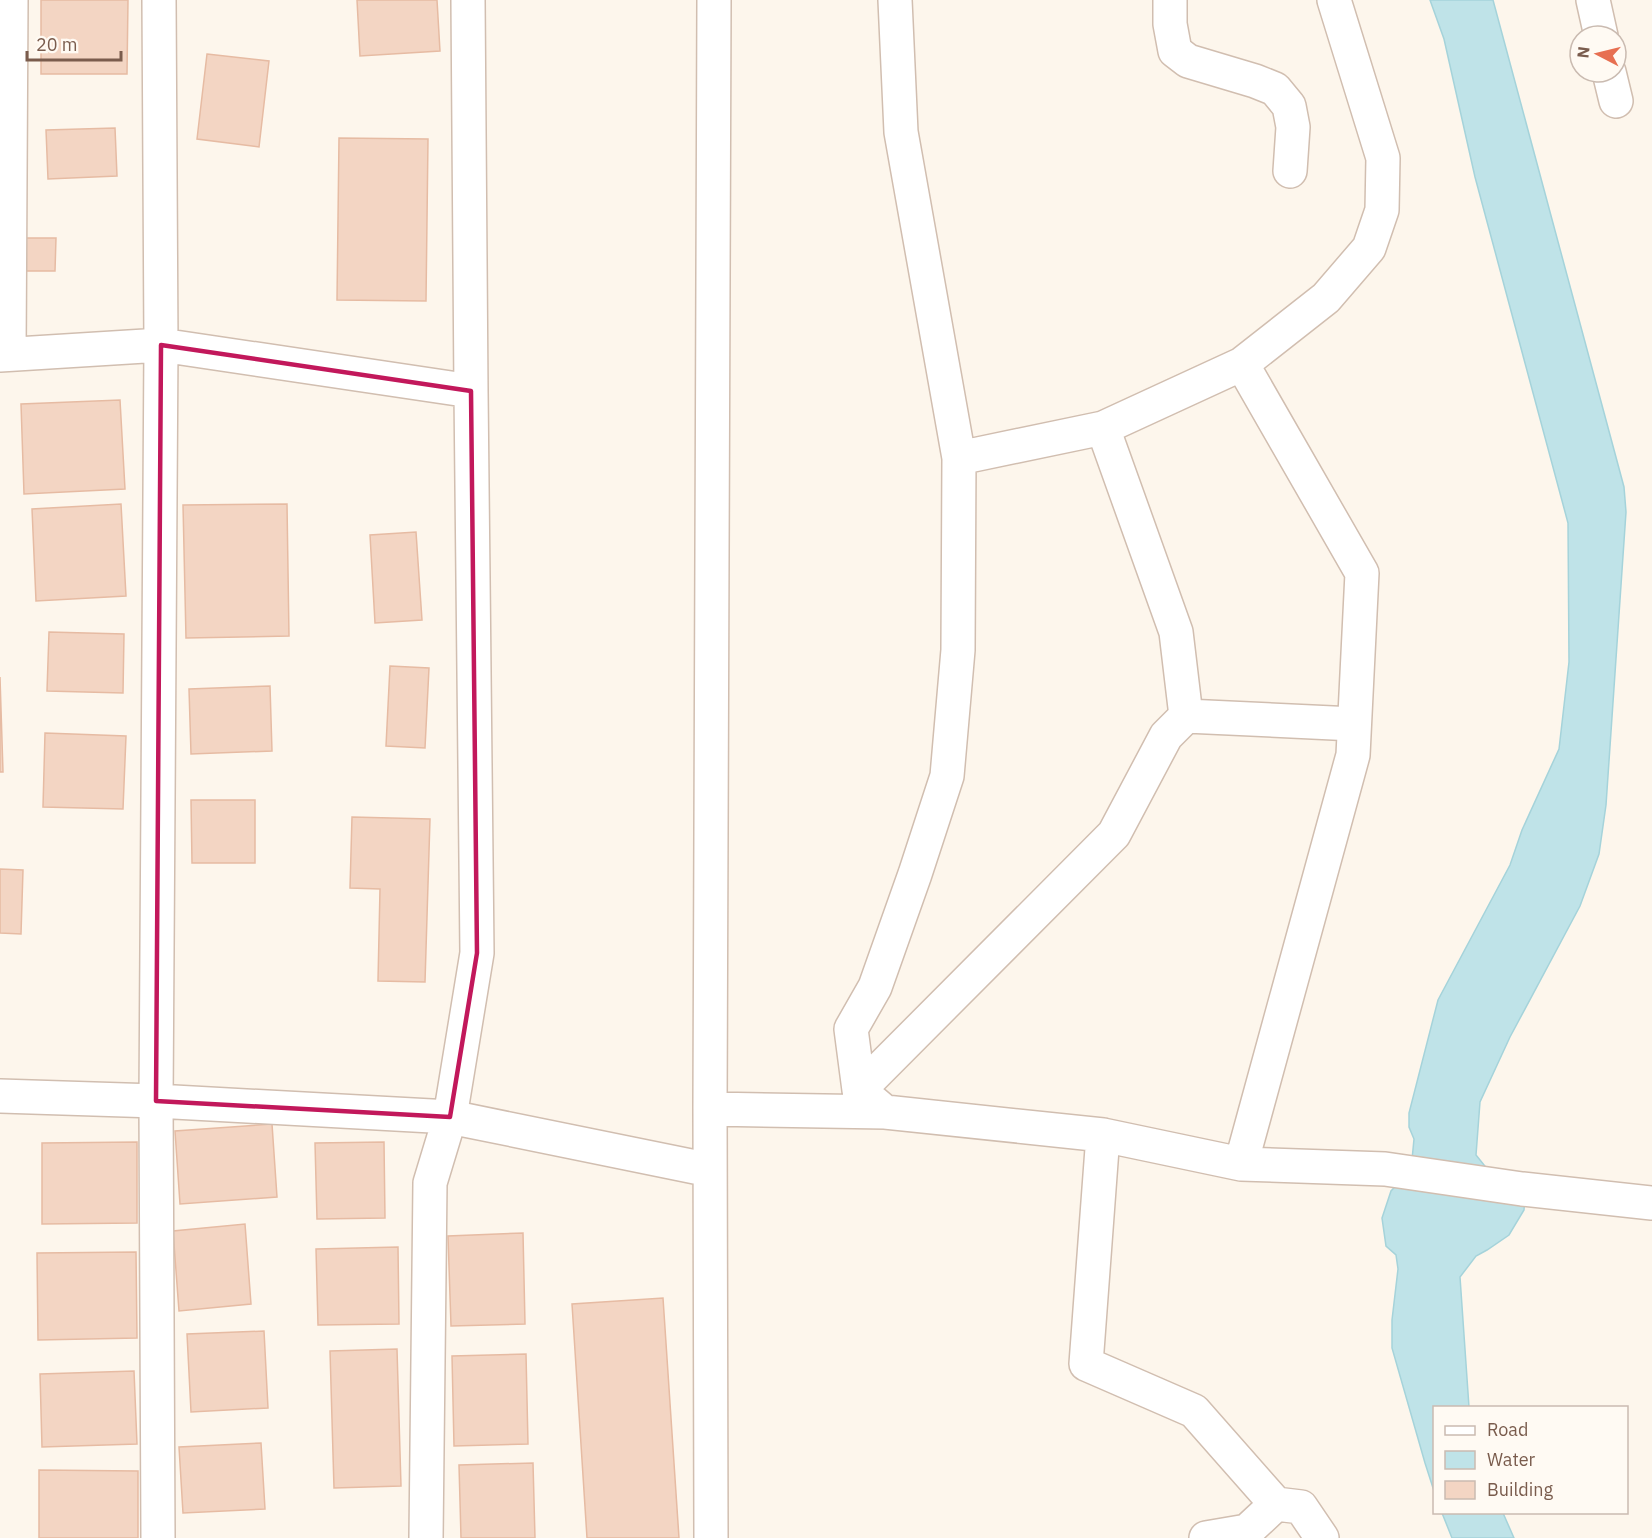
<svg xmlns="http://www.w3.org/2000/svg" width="1652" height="1538" viewBox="0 0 1652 1538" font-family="'IBM Plex Sans',sans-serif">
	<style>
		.water { fill: #bfe3e8; stroke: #a5d3da; stroke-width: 1.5 }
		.building { fill: #f3d5c3; stroke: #e6bba3; stroke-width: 1.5 }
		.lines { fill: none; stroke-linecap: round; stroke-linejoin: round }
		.minor-casing { stroke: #d1beb0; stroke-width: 36 }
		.minor { stroke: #fff; stroke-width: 33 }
		.marked { fill: none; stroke: #c2185b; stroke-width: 4.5; stroke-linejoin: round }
	</style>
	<rect width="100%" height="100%" fill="#fdf6ec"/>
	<!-- water -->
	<path class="water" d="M1430,0h63l131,487 2,25 -20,293 -7,49 -19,52 -70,131 -30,65 -4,53 16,20 33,21 -1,14 -15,25 -22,15 -11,6 -16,21 9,130 -35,1v83l-9,-28 -33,-115v-28l6,-51 -2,-14 -10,-9 -4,-28 9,-27 20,-21 3,-31 -5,-12v-14l29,-113 72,-135 12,-35 37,-81 10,-87 -1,-139 -93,-346 -31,-138z
		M1442,1513h61l11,25h-62z"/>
	<!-- building -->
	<path class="building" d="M41,0h87l-1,74h-86z
		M357,0h80l3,51 -80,5z
		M207,54l62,7 -10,86 -62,-8z
		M115,128l2,48 -69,3 -2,-49z
		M339,138l89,1 -2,162 -89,-1z
		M24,238h32l-1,33h-31z
		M120,400l5,89 -101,5 -3,-90z
		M121,504l5,92 -90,5 -4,-92z
		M287,504l2,132 -103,2 -3,-133z
		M416,532l6,88 -47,3 -5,-88z
		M49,632l75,2 -1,59 -76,-2z
		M390,666l39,2 -4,80 -39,-2z
		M0,677l3,95h-3z
		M270,686l2,65 -81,3 -2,-65z
		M45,733l81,3 -3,73 -80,-2z
		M191,800h64v63h-63z
		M352,817l78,2 -5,163 -47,-1 2,-92 -30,-1z
		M0,869l23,1 -2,64 -21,-1z
		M272,1124l5,73 -97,7 -5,-73z
		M137,1142v81l-95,1v-81z
		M384,1142l1,76 -68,1 -2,-76z
		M245,1224l6,80 -72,7 -6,-80z
		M523,1233l2,91 -74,2 -3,-90z
		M398,1247l1,77 -81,1 -2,-76z
		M136,1252l1,86 -99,2 -1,-87z
		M663,1298l16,240h-92l-15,-234z
		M264,1331l4,77 -77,4 -4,-78z
		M397,1349l4,137 -67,2 -4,-137z
		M526,1354l2,90 -74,2 -2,-90z
		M134,1371l3,73 -95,3 -2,-73z
		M261,1443l4,66 -82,4 -4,-66z
		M533,1463l2,75h-74l-2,-73z
		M39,1470l99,1v67h-99z"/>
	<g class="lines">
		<!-- minor casing -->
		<g class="minor-casing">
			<path id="minor" d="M1170,0v24l5,27 13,10 67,20 20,8 14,17 4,21 -3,44
				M1593,0l8,36
				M1609,72l7,29
				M9,354l2,-354
				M0,355l161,-10 310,46
				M1103,428l73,204 10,84
				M959,458l144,-30 139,-64 84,-66 43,-50 13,-38 1,-52 -49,-158
				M859,1090l255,-256 52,-98 20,-20 168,8
				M0,1096l156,5 294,16 260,53
				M710,1109l175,3 218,23 138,29 144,5 137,20 130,14
				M885,1112l-26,-22 -8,-61 24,-42 40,-113 32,-98 11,-126 1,-192 -58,-326 -6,-132
				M1103,1135l-17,229 108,47 82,93 25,3 21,31
				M1241,1164l112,-409 9,-182 -120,-209
				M158,1538l-2,-437 5,-756 -2,-345
				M426,1538l4,-355 20,-66 27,-164 -6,-562 -3,-391
				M711,1538l-1,-429 4,-1109
				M1206,1538l41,-7 29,-27"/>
		</g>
		<!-- minor -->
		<use href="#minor" class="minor"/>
	</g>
	<!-- marked area -->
	<path class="marked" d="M161,345l310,46 6,562 -27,164 -294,-16z"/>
	<!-- legend -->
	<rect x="1433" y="1406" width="195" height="108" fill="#fffaf3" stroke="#cabbb1" stroke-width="1.5"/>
	<rect x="1445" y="1426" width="30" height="9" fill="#ffffff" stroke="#cabbb1" stroke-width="1.5"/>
	<text x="1487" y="1436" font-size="18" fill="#7a5c4d">Road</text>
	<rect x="1445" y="1451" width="30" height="18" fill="#bfe3e8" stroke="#cabbb1" stroke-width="1.5"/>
	<text x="1487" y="1466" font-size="18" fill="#7a5c4d">Water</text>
	<rect x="1445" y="1481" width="30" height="18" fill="#f3d5c3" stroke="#cabbb1" stroke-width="1.5"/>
	<text x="1487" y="1496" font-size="18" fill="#7a5c4d">Building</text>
	<!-- north arrow -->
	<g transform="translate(1598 54) rotate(277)"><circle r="28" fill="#fffaf3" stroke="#cabbb1" stroke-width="1.5"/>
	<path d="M0-4.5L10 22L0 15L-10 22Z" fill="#e76f51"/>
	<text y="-9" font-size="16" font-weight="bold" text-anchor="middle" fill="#7a5c4d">N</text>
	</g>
	<!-- scale -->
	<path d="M27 51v9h94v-9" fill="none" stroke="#7a5c4d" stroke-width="3"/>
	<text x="36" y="51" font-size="18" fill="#7a5c4d" stroke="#fffaf3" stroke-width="4.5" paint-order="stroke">20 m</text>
</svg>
